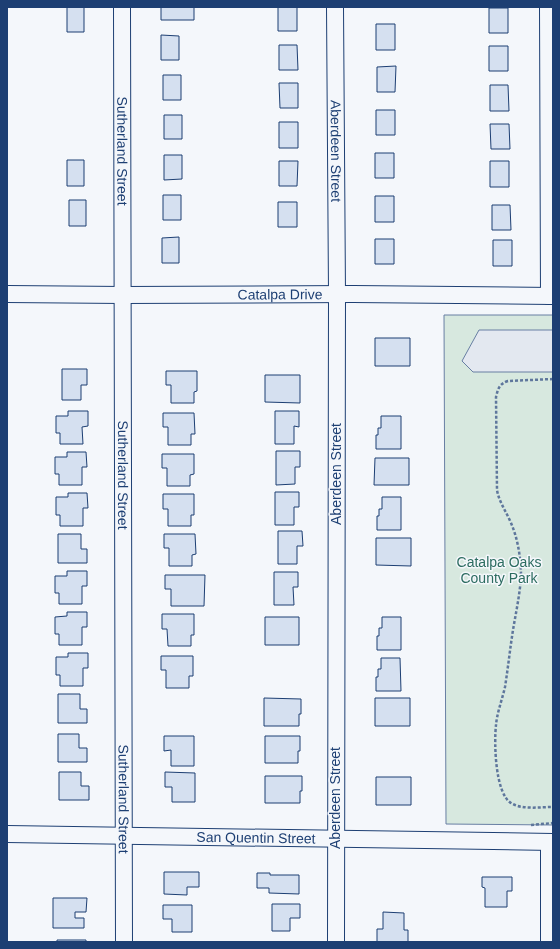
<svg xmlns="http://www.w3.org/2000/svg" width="560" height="949" viewBox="0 0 560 949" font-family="Helvetica,sans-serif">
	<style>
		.green { fill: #d7e8df; stroke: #687fa3 }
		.parking { fill: #e3e8f0; stroke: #687fa3 }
		.building { fill: #d5e0f0; stroke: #1d3f73 }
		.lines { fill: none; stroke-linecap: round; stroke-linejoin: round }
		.minor-casing { stroke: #1d3f73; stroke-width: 18 }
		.path { stroke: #5e769c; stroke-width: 2.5; stroke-dasharray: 3 2; stroke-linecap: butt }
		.minor { stroke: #f4f7fb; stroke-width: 16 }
		.labels { text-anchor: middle; stroke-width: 3; stroke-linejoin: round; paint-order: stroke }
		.street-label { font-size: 14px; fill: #1d3f73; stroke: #f4f7fb }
		.park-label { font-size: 14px; fill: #2c6c60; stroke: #f4f7fb }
	</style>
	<rect width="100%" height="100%" fill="#f4f7fb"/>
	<!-- green -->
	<path class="green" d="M444,315h109v510l-107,-1z"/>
	<!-- parking -->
	<path class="parking" d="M479,330h74v42h-80l-11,-11z"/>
	<!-- building -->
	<path class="building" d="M67,7h17v25h-17z
		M161,7h33v13h-33z
		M278,7h19v24h-19z
		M489,8h19v25h-19z
		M376,24h19v26h-19z
		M161,35l18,1v24h-18z
		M279,45h18l1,25h-19z
		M489,46h19v25h-19z
		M396,66l-1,26h-18v-25z
		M163,75h18v25h-18z
		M279,83h19v25h-18z
		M490,85h18l1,26h-19z
		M376,110h19v25h-19z
		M164,115h18v24h-18z
		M279,122h19v26h-19z
		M490,124h19l1,25h-19z
		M375,153h19v25h-19z
		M164,155h18v24l-18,1z
		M67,160h17v26h-17z
		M279,161h19l-1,25h-18z
		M490,161h19v26h-19z
		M163,195h18v25h-18z
		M375,196h19v26h-19z
		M69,200h17v26h-17z
		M278,202h19v25h-19z
		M492,205h18l1,25h-19z
		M179,237v26h-17v-25z
		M375,239h19v25h-19z
		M493,240h19v26h-19z
		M375,338h35v28h-35z
		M62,369h25v16h-6v15h-19z
		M166,371h31v20l-3,1v11h-23v-18h-5z
		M265,375h35v28l-35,-1z
		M68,411h20v15l-6,1 1,17h-23v-11h-4v-17h12z
		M275,411h24v16l-5,-1v18h-19z
		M163,413h31l1,21h-4v11h-23v-18h-5z
		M381,416h20v33h-25v-14h2v-7h3z
		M276,451h24v16h-5v17l-19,1z
		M67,452h19l1,15h-5v18h-23v-11h-4v-17h12z
		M162,454h32v20l-4,1v11h-23v-18h-5z
		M375,458h34v27h-35z
		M275,492h24v15h-5v18h-19z
		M68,493h19l1,15h-5v18h-23v-11h-4v-18h12z
		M163,494h31v21h-3v11h-23v-17h-5z
		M382,497h19v33h-24v-14h2v-7h3z
		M278,531h24l1,15h-6v18h-19z
		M58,534h23v15h6v14h-29z
		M164,534h31l1,20 -4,1v11h-23v-18h-5z
		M376,538h35v28l-35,-1z
		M67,571h20v15h-5v18h-23v-11h-4v-17h12z
		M274,572h24v15h-5l1,18h-20z
		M165,575h40l-1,31h-33v-17h-6z
		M67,612h20v15h-5v18h-23v-11h-4v-17l12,-1z
		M162,614h32v21h-3v11h-23l-1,-17h-5z
		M265,617h34v28h-34z
		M382,617h19v33h-24v-14h2v-8h3z
		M68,653h20v15h-5v18h-23v-11h-4v-18h12z
		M161,656h32v20h-4v12h-23v-18h-5z
		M381,658h19l1,33h-25v-14h2v-8h3z
		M58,694h22v15h7v14h-29z
		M264,698l37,1v15h-2v12h-35z
		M375,698h35v28h-35z
		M58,734h21v14h8v14h-29z
		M164,736h30v30h-23v-16l-7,1z
		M265,736h35v15h-2v12h-33z
		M59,772h22v14h8v14h-30z
		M165,772l30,1v29h-23v-15h-7z
		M265,776h37v15h-2v12h-35z
		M376,777h35v28h-35z
		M164,872h35v15h-12v8l-23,-1z
		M257,873h13v2h29v19l-30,-1v-5h-12z
		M482,877h30v14h-5v16h-22v-19l-3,-1z
		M53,898h34l-1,14h-11v6h9v10h-31z
		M272,904h28v14h-10v13h-18z
		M163,905h29v27h-20v-13h-9z
		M383,912l21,1v17h4v12h-31v-13h6z
		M57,940h29v2h-29z"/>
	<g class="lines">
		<!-- minor casing -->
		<g class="minor-casing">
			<g id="minor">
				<path id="s1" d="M122,7l2,935"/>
				<path id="s2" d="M335,7l2,287 -1,648"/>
				<path d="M548,7l1,289"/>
				<path id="s3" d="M7,294l116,1 230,-1 200,2"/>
				<path id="s4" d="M7,834l546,8"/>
				<path d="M549,942v-100"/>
			</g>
		</g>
		<!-- path -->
		<path class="path" d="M553,379l-45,2c-9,3 -10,8 -12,16l1,93c2,12 9,21 14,33 7,16 10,36 10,53 -1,18 -5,36 -8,54 -3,19 -5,38 -8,57 -3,13 -8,26 -9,38 -2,18 -1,68 15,78 11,7 29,4 42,4
			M531,825l22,-2"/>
		<!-- minor -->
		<use href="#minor" class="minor"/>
	</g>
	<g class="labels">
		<!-- street labels -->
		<g class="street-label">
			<text dy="5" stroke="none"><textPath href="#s1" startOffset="144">Sutherland Street</textPath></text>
			<text dy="5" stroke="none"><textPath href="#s2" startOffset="144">Aberdeen Street</textPath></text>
			<text dy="5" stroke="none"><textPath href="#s3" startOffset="273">Catalpa Drive</textPath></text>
			<text dy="5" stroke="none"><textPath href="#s1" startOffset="468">Sutherland Street</textPath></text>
			<text transform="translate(336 474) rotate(-90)" y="5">Aberdeen Street</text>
			<text dy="5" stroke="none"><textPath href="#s1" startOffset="792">Sutherland Street</textPath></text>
			<text transform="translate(335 798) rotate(-90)" y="5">Aberdeen Street</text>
			<text dy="5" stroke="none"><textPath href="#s4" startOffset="249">San Quentin Street</textPath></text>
		</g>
		<!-- park labels -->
		<g class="park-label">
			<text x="499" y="567">Catalpa Oaks<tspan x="499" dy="16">County Park</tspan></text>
		</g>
	</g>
	<!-- border -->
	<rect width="560" height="949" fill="none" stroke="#1d3f73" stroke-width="16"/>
</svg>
